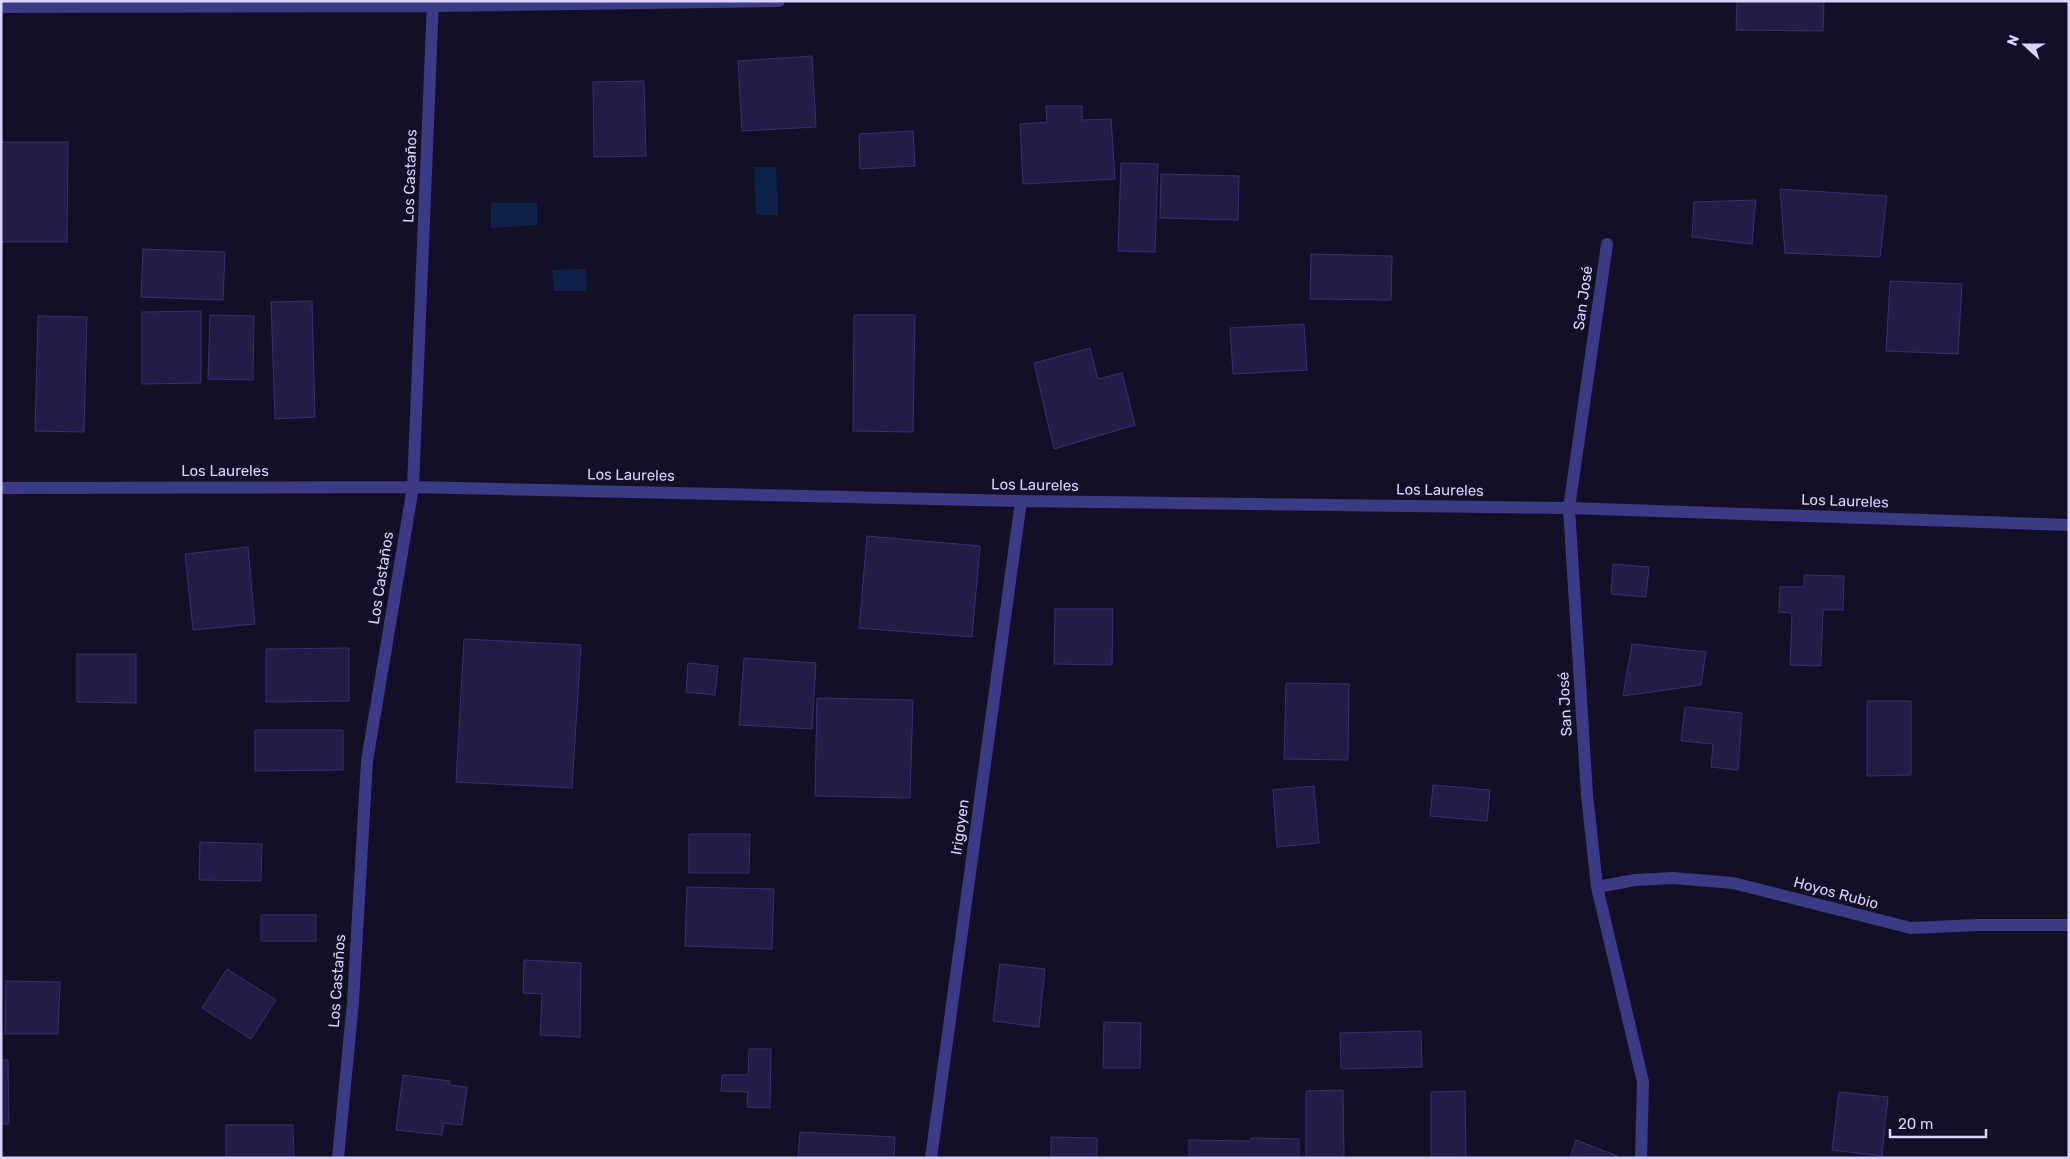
<svg xmlns="http://www.w3.org/2000/svg" width="2070" height="1159" viewBox="0 0 2070 1159" font-family="Rubik,sans-serif">
	<style>
		.water { fill: #0c2248 }
		.building { fill: #241b47; stroke: #3b2d73 }
		.lines { fill: none; stroke-linecap: round; stroke-linejoin: round }
		.minor { stroke: #3d3a85; stroke-width: 12 }
		.labels { text-anchor: middle; stroke-width: 4.5; stroke-linejoin: round; paint-order: stroke }
		.street-label { font-size: 15px; fill: #d9d4ff; stroke: #130f26 }
	</style>
	<rect width="100%" height="100%" fill="#130f26"/>
	<!-- water -->
	<path class="water" d="M754,167h22l2,48h-22z
		M491,203h46v22l-46,3z
		M586,269l1,22h-33l-2,-21z"/>
	<!-- building -->
	<path class="building" d="M1737,1h87l-1,30 -87,-1z
		M812,56l4,71 -74,4 -4,-70z
		M644,81l2,75 -52,1 -1,-75z
		M1046,106h36v14l29,-1 4,60 -92,5 -3,-60 27,-2z
		M913,131l2,35 -55,3 -1,-35z
		M1,142h67l-1,100h-66z
		M1121,163l37,1 -3,88 -37,-1z
		M1161,174l78,2 -1,44 -78,-2z
		M1780,189l107,7 -7,61 -95,-4z
		M1756,200l-4,44 -60,-7 2,-35z
		M143,249l82,3 -2,48 -82,-3z
		M1311,254l81,2 -1,44 -81,-1z
		M1890,281l72,3 -4,70 -72,-3z
		M312,301l3,116 -40,2 -4,-117z
		M201,311v72l-59,1v-72z
		M210,315l44,1 -1,64 -45,-1z
		M854,315h61l-2,117 -60,-1z
		M38,316l49,1 -3,115 -49,-1z
		M1304,324l3,46 -74,4 -3,-46z
		M1090,348l8,31 24,-6 13,52 -81,24 -20,-86z
		M867,536l113,10 -8,91 -113,-9z
		M248,547l7,77 -62,6 -8,-76z
		M1613,564l36,3 -3,30 -35,-3z
		M1804,575l40,1 -1,34h-20l-2,56 -31,-1 2,-52 -13,-1 1,-25h24z
		M1055,609h58l-1,56 -58,-1z
		M464,639l117,6 -9,143 -116,-6z
		M1632,644l74,8 -5,33 -78,11z
		M349,648v53l-83,1v-53z
		M77,654h59v49l-59,-1z
		M744,658l72,5 -4,66 -73,-4z
		M688,663l30,3 -3,29 -29,-3z
		M1286,683l63,1 -1,76 -64,-1z
		M817,698l96,2 -3,98 -95,-2z
		M1867,701h44v74l-44,1z
		M1685,707l57,6 -4,57 -27,-3 2,-23 -32,-3z
		M255,730h88v40l-88,1z
		M1433,785l57,5 -3,31 -57,-5z
		M1314,786l5,57 -42,4 -4,-57z
		M689,834h61l-1,39h-60z
		M200,842l62,2 -1,37 -62,-1z
		M687,887l87,2 -2,60 -87,-3z
		M261,915h55v26h-55z
		M524,960l57,3 -1,74 -40,-2 2,-41 -19,-1z
		M1000,964l45,5 -6,58 -46,-6z
		M227,969l49,31 -25,39 -49,-31z
		M6,981l54,1 -2,52h-53z
		M1104,1022l37,1 -1,45h-37z
		M1421,1031l1,36 -81,2 -1,-36z
		M749,1049h22l-1,59 -23,-1 1,-15 -27,-1 1,-16h26z
		M1,1060h7l1,64h-8z
		M403,1075l47,6 -1,4 18,2 -5,38 -18,-2 -2,12 -46,-5z
		M1343,1090l1,68h-38v-67z
		M1465,1091l1,67h-35v-66z
		M1839,1092l49,5 -6,59 -50,-6z
		M226,1125h67l1,33h-68z
		M800,1132l95,5 -1,21h-96z
		M1051,1137l46,1v20h-46z
		M1251,1138l48,1v19h-110v-18l62,1z
		M1576,1140l41,16v2h-47z"/>
	<g class="lines">
		<!-- minor -->
		<path class="minor" d="M1,7l432,-1 346,-5
			M1607,244l-38,264 18,287 10,92 46,195 -2,76
			M1,488l412,-1 608,14 548,7 500,17
			M1597,887l38,-7 38,-2 60,5 178,45 66,-3h92
			M338,1158l15,-156 14,-241 46,-274 20,-486
			M931,1158l90,-657"/>
	</g>
	<g class="labels">
		<!-- street labels -->
		<g class="street-label">
			<text transform="translate(410 176) rotate(-88)" y="5">Los Castaños</text>
			<text transform="translate(1583 298) rotate(-82)" y="5">San José</text>
			<text x="225" y="476">Los Laureles</text>
			<text transform="translate(631 475) rotate(1)" y="5">Los Laureles</text>
			<text transform="translate(1035 485) rotate(1)" y="5">Los Laureles</text>
			<text transform="translate(1440 490) rotate(1)" y="5">Los Laureles</text>
			<text transform="translate(1845 501) rotate(2)" y="5">Los Laureles</text>
			<text transform="translate(381 578) rotate(-81)" y="5">Los Castaños</text>
			<text transform="translate(1565 704) rotate(-93)" y="5">San José</text>
			<text transform="translate(960 827) rotate(-82)" y="5">Irigoyen</text>
			<text transform="translate(1836 893) rotate(15)" y="5">Hoyos Rubio</text>
			<text transform="translate(337 981) rotate(-86)" y="5">Los Castaños</text>
		</g>
	</g>
	<!-- border -->
	<rect width="2070" height="1159" fill="none" stroke="#d9d4ff" stroke-width="5"/>
	<!-- north arrow -->
	<g transform="translate(2025 45) rotate(291)" stroke="#130f26" stroke-width="4" paint-order="stroke">
	<path d="M0-4L9 19L0 12L-9 19Z" fill="#d9d4ff"/>
	<text y="-8" font-size="14" font-weight="bold" text-anchor="middle" fill="#d9d4ff">N</text>
	</g>
	<!-- scale -->
	<path d="M1890 1129v8h96v-8" fill="none" stroke="#d9d4ff" stroke-width="2.5"/>
	<text x="1898" y="1129" font-size="15" fill="#d9d4ff" stroke="#130f26" stroke-width="4" paint-order="stroke">20 m</text>
</svg>
